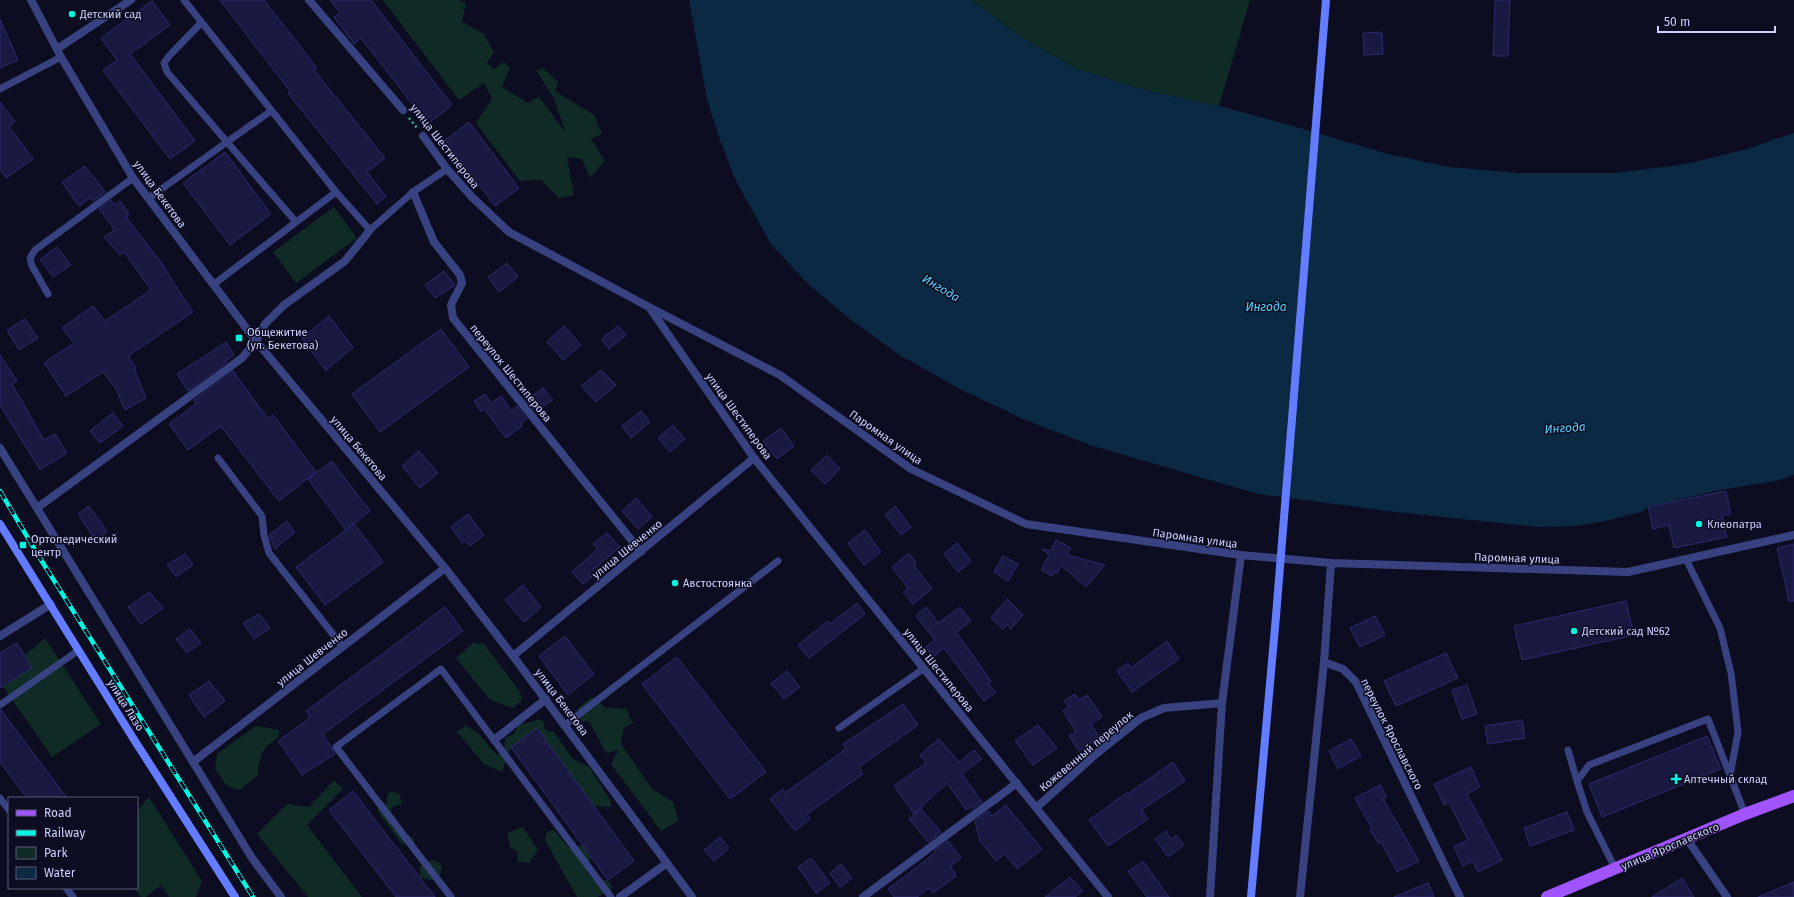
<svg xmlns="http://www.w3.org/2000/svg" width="1794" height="897" viewBox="0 0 1794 897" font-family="'Fira Sans',sans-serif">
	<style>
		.green { fill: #102b25 }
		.water { fill: #0b2942 }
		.building { fill: #1a1942; stroke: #2c2b6e }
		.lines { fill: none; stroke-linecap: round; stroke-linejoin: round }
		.path { stroke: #2db392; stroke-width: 2.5; stroke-dasharray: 2 3; stroke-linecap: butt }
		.lane { stroke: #384280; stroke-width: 7 }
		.street { stroke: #384280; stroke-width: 8 }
		.secondary { stroke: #647cff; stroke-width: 8 }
		.primary { stroke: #a054ff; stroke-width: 12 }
		.rail-casing { stroke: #00f8e3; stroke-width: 4.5 }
		.rail { stroke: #0d0d21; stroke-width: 3; stroke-dasharray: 9; stroke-linecap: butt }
		.secondary-bridge { stroke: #647cff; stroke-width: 8 }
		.poi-dot { fill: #00f8e3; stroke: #0d0d21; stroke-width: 1.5 }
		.labels { text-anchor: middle; stroke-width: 3; stroke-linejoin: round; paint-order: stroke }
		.poi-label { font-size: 11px; fill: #cdd0ff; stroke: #0d0d21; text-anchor: start }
		.street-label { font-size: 11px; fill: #cdd0ff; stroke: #0d0d21 }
		.water-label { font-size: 12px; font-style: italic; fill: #5bd1ff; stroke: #0d0d21 }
	</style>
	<rect width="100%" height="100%" fill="#0d0d21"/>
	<!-- green -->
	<path class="green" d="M383,0h75l8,3 -4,19 22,12 10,19 -7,10 7,6 9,-7 7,6 -8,19 26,16 11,-6 27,36 -12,-34 -18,-29 7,-2 15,14 -3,9 39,24 8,19 -11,5 14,22 -15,17 -8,-19 -15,-2 7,38 -15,3 -18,-18 -21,1 -44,-58 16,-25 -8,-15 -25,17z
		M972,0h278l-31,106 -71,-15 -71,-22 -56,-32z
		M334,207l23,31 -61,45 -23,-31z
		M45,638l56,86 -49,33 -52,-75v-6z
		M473,643l11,1 35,46 3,10 -9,8 -23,-8 -34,-42z
		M592,697l14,11 20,1 7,14 -9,5 -3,16 31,45 21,13 5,19 -17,10 -50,-67 7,-14 -12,3 -17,-32h-8l-3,-13z
		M539,719l4,2 3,10h7l19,27 17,9 22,34v6l-17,-1 -57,-77 -26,18 -9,25 -18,-8 -27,-32 9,-7 12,8 18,21h8l1,-16 9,-4 5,-10 13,-2z
		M256,726l23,4v7c-18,12 -19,17 -21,38l-19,15 -12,-4 -12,-17 2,-15z
		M334,780l9,9 -36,36 55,72h-54l-51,-63 30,-30 22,3z
		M391,791l8,3 3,10 -8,2 -4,4 12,17v7l7,1 6,5 -3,7 -11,-4 -24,-33 10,-7v-7z
		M149,797l53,84 -6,16h-27l-8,-12 -15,12h-5l-7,-9h3v-77z
		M523,827l15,23 -9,13 -11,-1 -1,-11 -7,-4 -3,-14z
		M554,830l15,18 14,-3 8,12 -5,13 8,11 14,-1 5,8 -16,9h-20l-32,-57 2,-8z
		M433,860l7,3 2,4 -4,14 -18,-3v-11l3,-6z"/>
	<!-- water -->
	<path class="water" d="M689,0h283l49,37 56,32 71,22 71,15 78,21 91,27 61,13 69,6h98l70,-9 61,-15 47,-16v342l-18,6 -56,9 -43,10 -29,7 -7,5 -36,9 -30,5 -36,1 -143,-15 -138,-18 -168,-49 -67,-26 -61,-29 -64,-36 -47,-34 -44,-37 -36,-39 -35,-63 -16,-41 -13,-41z"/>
	<!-- building -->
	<path class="building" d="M220,0h44l53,68 -3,2 71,88 -18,14 19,24 -9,8 -89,-111 2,-2z
		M330,0h41l81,105 -24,19 -67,-86 -7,6 -20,-27 6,-4z
		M1495,0h15l-2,56h-15z
		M152,1l18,24 -40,29 65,87 -25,18 -67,-89 14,-10 -16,-22z
		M0,19l18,41 -18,8z
		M1382,32l1,22 -19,1 -1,-22z
		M0,102l15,20 -6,4 24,33 -27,19 -6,-9z
		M469,122l50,66 -24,18 -50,-66z
		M225,152l46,62 -41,31 -47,-62z
		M85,166l20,26 -12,9 -3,-3 -11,8 -17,-24z
		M111,200l4,5 5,-4 9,13 -3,3 41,53 -1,1 27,41 -65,44 8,12 -2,1 12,29 -21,12 -9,-21 -13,-17 -37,24 -22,-33 30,-20 -12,-15 31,-22 12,15 46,-31 -27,-38 -4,3 -16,-18 11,-7 -16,-21z
		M57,247l14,18 -18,12 -13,-18z
		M507,263l11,14 -19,15 -11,-15z
		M444,271l11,14 -20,13 -10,-13z
		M329,316l24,31 -27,24 -24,-33z
		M25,319l13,19 -19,12 -12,-20z
		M564,326l17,19 -18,15 -16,-18z
		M618,326l8,9 -17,14 -8,-10z
		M441,329l28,38 -89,65 -28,-38z
		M226,342l8,13 -9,6 2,1 -39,29 -11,-17z
		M0,355l17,26 -5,3 32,56 11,-6 12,19 -27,17 -40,-65z
		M601,370l15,15 -20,17 -15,-16z
		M233,371l35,48 5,-4 43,57 -37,29 -58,-75 -33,24 -19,-26 27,-20 -2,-4z
		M543,388l10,12 -17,12 -10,-12z
		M485,394l6,9 10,-7 10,15 6,-5 10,13 -7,5 2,2 -16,12 -22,-29 -3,3 -7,-11z
		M641,411l9,11 -19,16 -9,-12z
		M113,413l10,13 -23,17 -10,-12z
		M673,425l12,14 -15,13 -12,-14z
		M781,428l13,18 -17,13 -14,-18z
		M419,451l19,22 -18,15 -18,-22z
		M827,455l13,14 -15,15 -14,-14z
		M332,461l38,50 -24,19 -38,-51z
		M1726,491l5,23 -9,2 5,21 -53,11 -5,-23 -16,4 -5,-22z
		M636,498l16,19 -14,12 -16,-18z
		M89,506l18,26 -12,8 -17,-26z
		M895,506l16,21 -10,8 -16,-20z
		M468,514l16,21 -14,11 -5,-5 -3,2 -11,-16z
		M287,521l8,11 -20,17 -6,-14z
		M354,524l29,38 -58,43 -29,-38z
		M865,530l16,22 -17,13 -16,-22z
		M607,533l13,14 -31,26 3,4 -9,7 -11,-12 26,-23 -5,-5z
		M1056,540l15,8 -4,7 38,10 -19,22 -25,-22 -4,9 -3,-2 -2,4 -11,-6 8,-15 -7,-6 9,2z
		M957,543l14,18 -13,11 -14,-18z
		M1794,544v57h-5l-12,-53z
		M909,553l7,10 -2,2 18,24 -19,15 -10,-12 5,-4 -16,-21z
		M185,554l8,11 -17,12 -9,-12z
		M1003,556l15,8 -10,17 -14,-9z
		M523,585l18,22 -17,15 -19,-22z
		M149,592l14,16 -22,16 -13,-17z
		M1007,599l16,16 -12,14 -4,-4 -4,4 -12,-11z
		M1626,601l8,34 -112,25 -8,-34z
		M857,603l8,11 -56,44 -11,-13 30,-24 2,3z
		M445,607l18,24 -140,103 12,20 -33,21 -24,-34 32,-23 -4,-7z
		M926,607l12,16 22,-16 11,14 -15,11 35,49 -3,2 8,9 -12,9 -40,-53 -11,9 -7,-10 9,-7 -19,-24z
		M259,614l11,14 -16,11 -11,-16z
		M1375,616l10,19 -25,12 -10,-19z
		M190,629l11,14 -14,10 -11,-14z
		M565,636l29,38 -26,21 -29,-39z
		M1167,641l12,18 -47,33 -15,-21 11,-8 3,5z
		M17,643l15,25 -32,20v-35z
		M1446,653l12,25 -62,28 -12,-25z
		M677,657l89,115 -36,27 -88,-115z
		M787,671l13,16 -16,12 -13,-16z
		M209,681l16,20 -21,16 -15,-22z
		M1467,685l10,29 -15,5 -10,-29z
		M1075,694l4,6 8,-5 15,22 -11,7 8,13 -20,14 -10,-15 7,-4 -13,-21 6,-4 -5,-6z
		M903,704l15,21 -59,42 4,7 -56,40 3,5 -15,12 -25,-32 13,-10 2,4 61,-44 -3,-5z
		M0,710h1l66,88h-40l-27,-36z
		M1522,720l3,18 -37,6 -3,-18z
		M1038,725l19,23 -24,17 -18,-24z
		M537,728l97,133 -26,19 -97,-133z
		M1707,736l14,33 -119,48 -13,-33z
		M939,739l20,23 15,-12 8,9 -20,15 20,28 -10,7v-3l-6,4 -19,-27 -33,31 -20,-28 32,-23 -6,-8z
		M1351,739l10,17 -23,13 -9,-18z
		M1173,762l12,19 -44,29 7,9 -40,27 -19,-26 39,-28 1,1z
		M1471,767l9,20 -13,7 35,66 -24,12 -5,-11 -10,5 -9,-19 14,-7 -19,-38 -5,3 -10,-21z
		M1380,785l7,12 -4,2 36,62 -22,11 -16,-30 -2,2 -9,-14 2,-1 -17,-31z
		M353,791l67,87 15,19h-39l-67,-87z
		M1006,805l36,44 -25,20 -12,-15 -9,7 -16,-20 -5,-20 13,-10 4,5z
		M921,809l20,23 -13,10 -19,-23z
		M1567,812l7,18 -44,16 -6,-18z
		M1166,831l5,8 5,-4 8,10 -16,12 -13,-18z
		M720,837l9,11 -15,13 -10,-11z
		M948,841l13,17 -11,8 6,10 -23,17 -4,-5 -12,9h-23l-6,-8 48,-37 -1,-2z
		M811,858l19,25 -14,10 -18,-26z
		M1143,861l26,36h-22l-19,-26z
		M841,864l11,14 -12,9 -10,-14z
		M1070,877l13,14 -8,6h-30z
		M1682,878l12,19h-42z
		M1794,882v15h-36z
		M1428,883l6,14h-40z"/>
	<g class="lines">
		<!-- path -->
		<path class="path" d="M409,118l8,10"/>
		<!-- lane -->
		<path class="lane" d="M184,0l152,192 34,38 43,-38 34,-23
			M0,89l61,-32
			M271,111l-44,31 69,80
			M149,198l78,-56 -60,-70 -3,-9 5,-7 32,-33
			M214,284l122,-92
			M48,294l-16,-28 -2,-8 5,-8 98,-72
			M218,458l44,58 2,19 5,18 74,94
			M1686,559l34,69 11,45 7,59 -8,44
			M0,705l79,-55
			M565,725l213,-164
			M839,728l84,-59
			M1568,750l9,31
			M0,798l9,12
			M1615,868l-28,-56 -10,-31 12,-16 119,-46 37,95
			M66,888l7,9
			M451,897l-115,-150 105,-78 170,228"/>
		<!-- street -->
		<path class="street" d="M31,0l30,57 72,121 123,163 189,227 68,88 179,241
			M309,0l94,110
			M57,49l74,-49
			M423,136l24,33 25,28 37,35 140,75 105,151 354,439
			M413,192l21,50 26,33 2,8 -11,22 2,13 188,234
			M649,307l131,68 131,94 115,55 215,31 90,8 297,9 166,-37
			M0,448l252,410 29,39
			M37,508l205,-150 14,-17 9,-17 19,-19 61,-44 25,-31
			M1331,563l-7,99 19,7 13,13 104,215
			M0,636l51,-32
			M513,656l241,-198
			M494,740l52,-41
			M193,762l252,-194
			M1037,807l60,-54 44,-35 23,-10 58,-5
			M1687,839l40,58
			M620,897l47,-34
			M863,897l154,-114
			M1210,897l12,-194 19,-148
			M1300,897l24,-235"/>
		<!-- secondary -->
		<path class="secondary" d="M0,524l133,214 102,159
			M1251,897l25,-281"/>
		<!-- primary -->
		<path class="primary" d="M1547,897l198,-83 49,-18"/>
		<!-- rail casing -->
		<g class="rail-casing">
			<path id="rail" d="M0,491l38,64 215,342"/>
		</g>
		<!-- rail -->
		<use href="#rail" class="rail"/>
		<!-- secondary-bridge -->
		<path class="secondary-bridge" d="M1276,616l50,-616"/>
	</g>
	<!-- markers -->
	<g class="poi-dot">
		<circle cx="72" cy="14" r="4"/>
		<rect x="235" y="334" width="8" height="8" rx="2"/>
		<circle cx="1699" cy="524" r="4"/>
		<rect x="19" y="541" width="8" height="8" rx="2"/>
		<circle cx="675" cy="583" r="4"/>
		<circle cx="1574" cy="631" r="4"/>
		<path d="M1674 773h4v4h4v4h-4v4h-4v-4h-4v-4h4z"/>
	</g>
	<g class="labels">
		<!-- poi labels -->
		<g class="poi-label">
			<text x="80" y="18">Детский сад</text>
			<text x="247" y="336">Общежитие<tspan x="247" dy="13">(ул. Бекетова)</tspan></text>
			<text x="1707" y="528">Клеопатра</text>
			<text x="31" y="543">Ортопедический<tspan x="31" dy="13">центр</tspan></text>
			<text x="683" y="587">Австостоянка</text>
			<text x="1582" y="635">Детский сад №62</text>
			<text x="1684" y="783">Аптечный склад</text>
		</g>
		<!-- street labels -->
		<g class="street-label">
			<text transform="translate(445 146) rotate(52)" y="4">улица Шестиперова</text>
			<text transform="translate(160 194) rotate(54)" y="4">улица Бекетова</text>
			<text transform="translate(511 373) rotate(51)" y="4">переулок Шестиперова</text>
			<text transform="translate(739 416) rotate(54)" y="4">улица Шестиперова</text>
			<text transform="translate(886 437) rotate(35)" y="4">Паромная улица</text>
			<text transform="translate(359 448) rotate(50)" y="4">улица Бекетова</text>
			<text transform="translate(1195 538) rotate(8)" y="4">Паромная улица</text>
			<text transform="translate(627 549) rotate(-39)" y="4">улица Шевченко</text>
			<text transform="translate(1517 558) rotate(2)" y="4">Паромная улица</text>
			<text transform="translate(312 657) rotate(-38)" y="4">улица Шевченко</text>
			<text transform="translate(939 670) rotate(51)" y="4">улица Шестиперова</text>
			<text transform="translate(562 702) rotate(53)" y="4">улица Бекетова</text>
			<text transform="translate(126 705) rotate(58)" y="4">улица Лазо</text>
			<text transform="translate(1392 734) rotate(63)" y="4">переулок Ярославского</text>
			<text transform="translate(1086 751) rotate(-40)" y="4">Кожевенный переулок</text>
			<text transform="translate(1670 846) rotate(-23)" y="4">улица Ярославского</text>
		</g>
		<!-- water labels -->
		<g class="water-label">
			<text transform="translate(941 288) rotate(31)" y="4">Ингода</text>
			<text x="1266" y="311">Ингода</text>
			<text transform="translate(1565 428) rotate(-4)" y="4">Ингода</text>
		</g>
	</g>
	<!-- legend -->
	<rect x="8" y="797" width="130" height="92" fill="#0d0d21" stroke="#5a5b7a"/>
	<rect x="16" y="810" width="20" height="6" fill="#a054ff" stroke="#5a5b7a"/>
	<text x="44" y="817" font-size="12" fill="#cdd0ff">Road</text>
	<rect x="16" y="830" width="20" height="6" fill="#00f8e3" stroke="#5a5b7a"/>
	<text x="44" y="837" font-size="12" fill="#cdd0ff">Railway</text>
	<rect x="16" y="847" width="20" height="12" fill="#102b25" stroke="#5a5b7a"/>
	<text x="44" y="857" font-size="12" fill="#cdd0ff">Park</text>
	<rect x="16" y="867" width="20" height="12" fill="#0b2942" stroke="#5a5b7a"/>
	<text x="44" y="877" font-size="12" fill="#cdd0ff">Water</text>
	<!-- scale -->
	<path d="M1658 26v6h117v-6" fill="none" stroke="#cdd0ff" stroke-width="2"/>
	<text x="1664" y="26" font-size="12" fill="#cdd0ff" stroke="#0d0d21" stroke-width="3" paint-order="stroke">50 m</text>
</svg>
